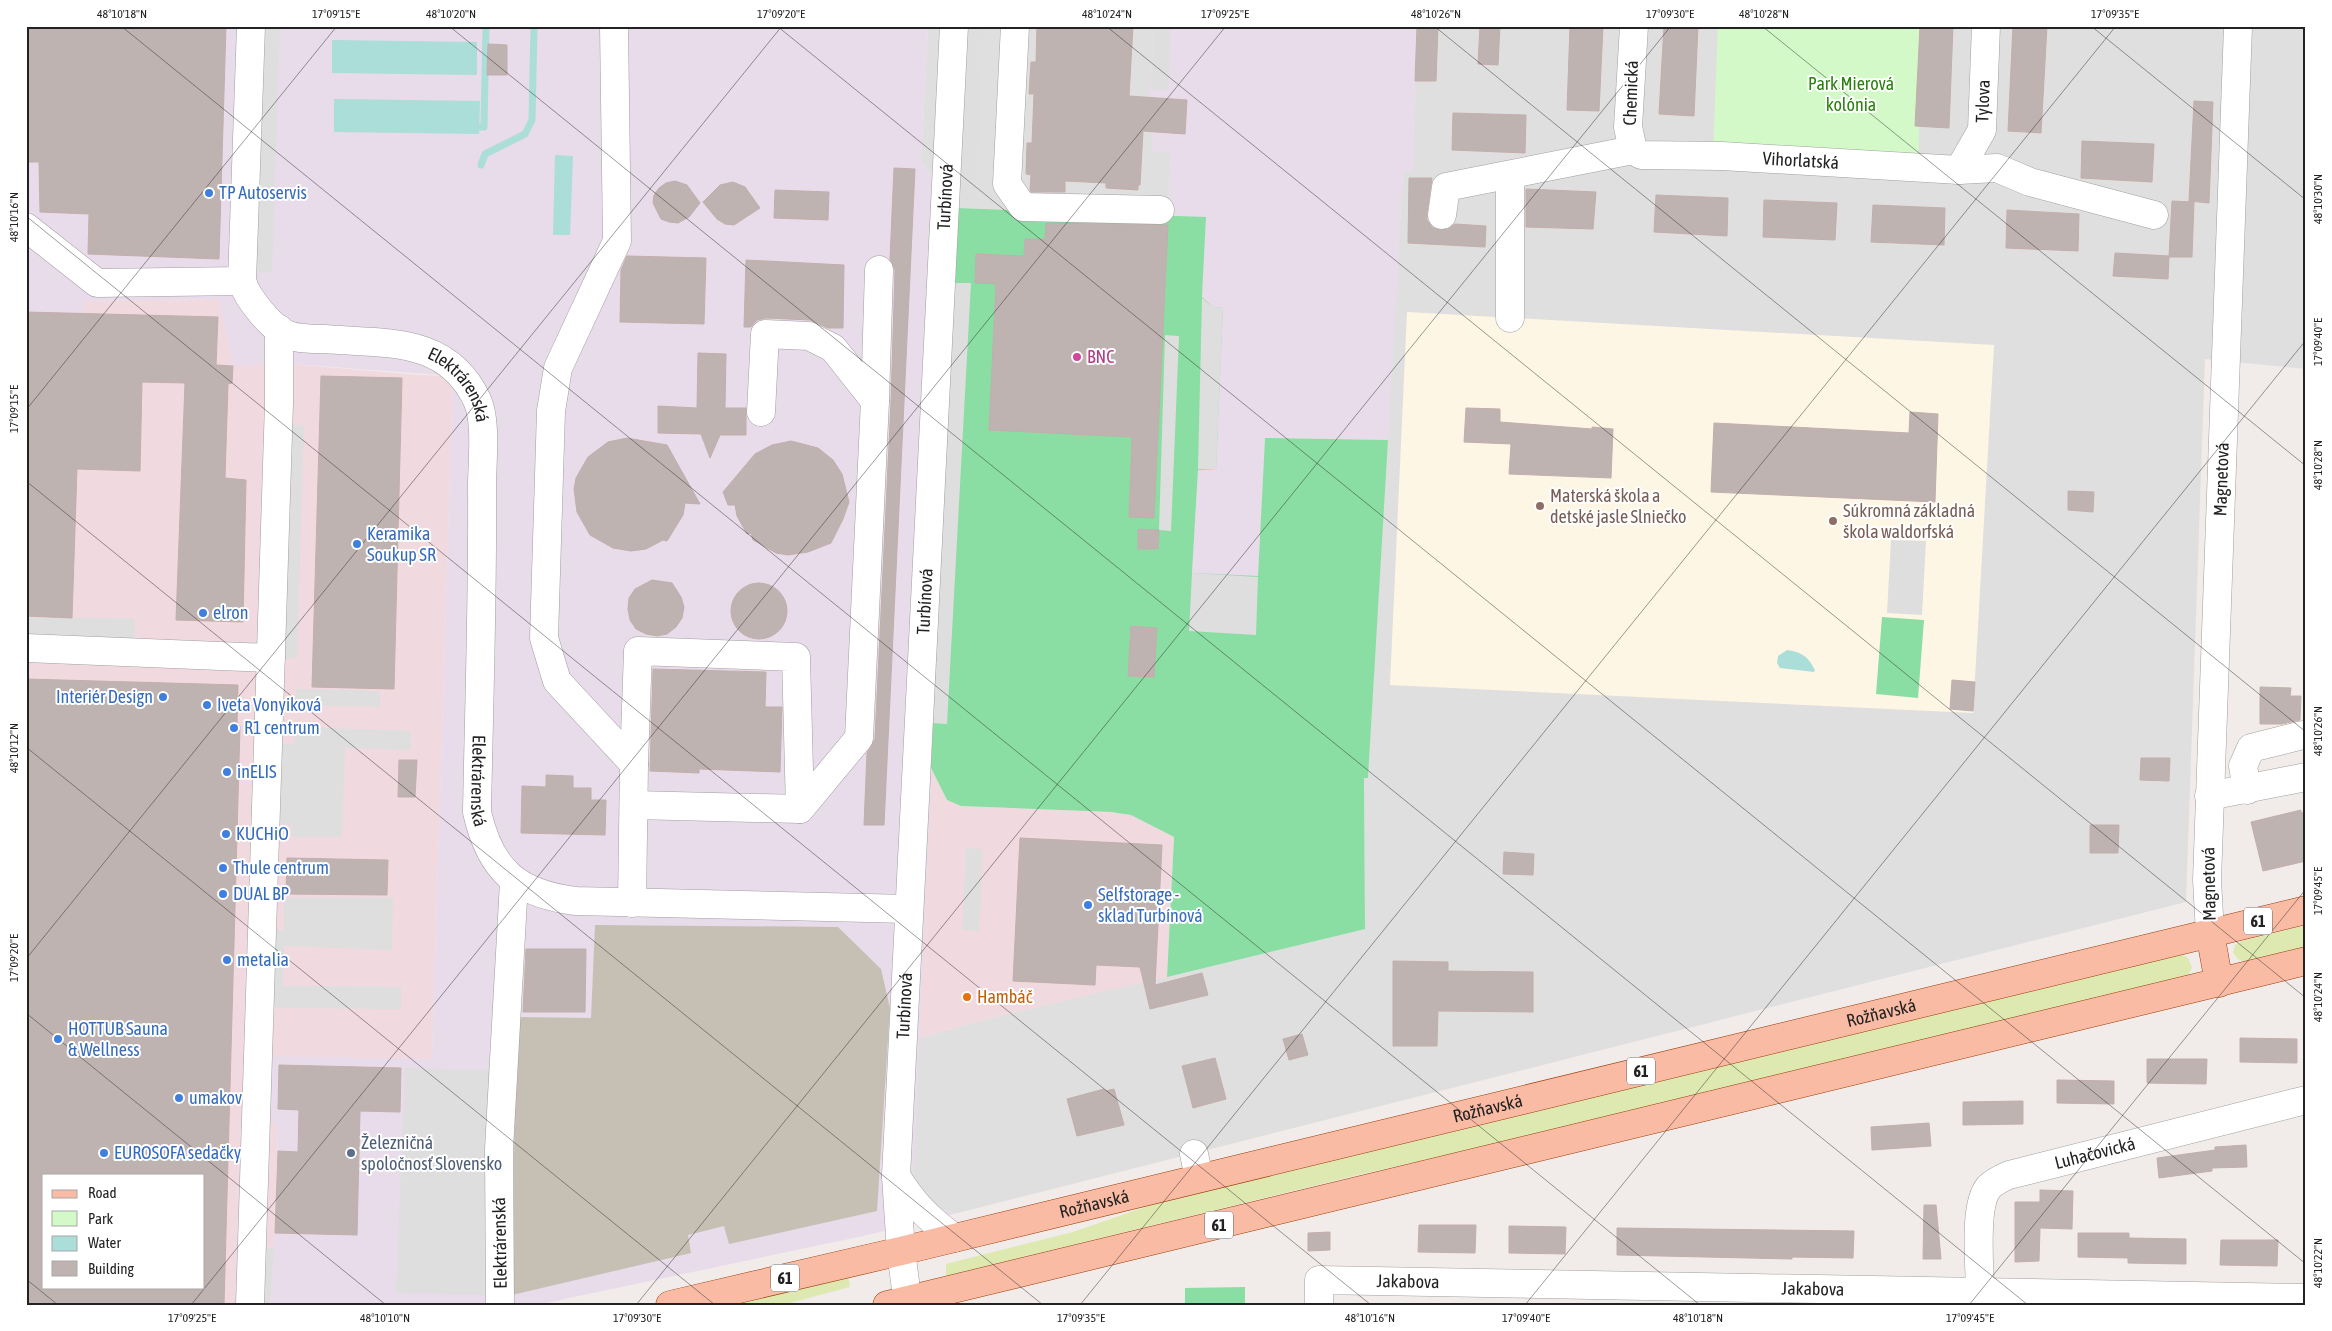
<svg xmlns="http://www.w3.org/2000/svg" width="2332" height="1331" viewBox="0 0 2332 1331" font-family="'Asap Condensed',sans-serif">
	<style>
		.residential { fill: #e0dfdf }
		.commercial { fill: #f1d9e0; fill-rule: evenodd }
		.industrial { fill: #e8dbea }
		.education { fill: #fef6e5 }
		.construction { fill: #c6c0b4 }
		.grass { fill: #dee9b1 }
		.park { fill: #d4f9c8 }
		.pitch { fill: #8adea3 }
		.parking { fill: #dedede }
		.water { fill: #abddd9 }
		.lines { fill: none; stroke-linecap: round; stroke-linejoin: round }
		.stream { stroke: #abddd9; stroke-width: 7 }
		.building { fill: #bfb3b2; stroke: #c3aeab; fill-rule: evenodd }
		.minor-casing { stroke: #9f9f9f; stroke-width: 29 }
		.major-casing { stroke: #9b3a04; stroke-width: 29 }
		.minor { stroke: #fff; stroke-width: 28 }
		.major { stroke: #fabba5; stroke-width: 28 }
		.ticks { fill: none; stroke: #222; stroke-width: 1; stroke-opacity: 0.45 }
		.shop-dot { fill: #3f7fe0; stroke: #fff; stroke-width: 2 }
		.hotel-dot { fill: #d1479c; stroke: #fff; stroke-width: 2 }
		.education-dot { fill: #8d6e63; stroke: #fff; stroke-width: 2 }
		.food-dot { fill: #e8710a; stroke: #fff; stroke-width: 2 }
		.service-dot { fill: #5c6f8a; stroke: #fff; stroke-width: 2 }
		.labels { text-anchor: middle; stroke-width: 4; stroke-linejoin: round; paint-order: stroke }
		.shield { fill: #fff; stroke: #646464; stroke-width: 1 }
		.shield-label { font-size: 16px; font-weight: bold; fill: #222 }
		.park-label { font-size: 18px; fill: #29800f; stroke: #fff }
		.street-label { font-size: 18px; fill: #222; stroke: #fff }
		.shop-label { font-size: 18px; fill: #366cbe; stroke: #fff; text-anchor: start }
		.hotel-label { font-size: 18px; fill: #b23c85; stroke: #fff; text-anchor: start }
		.education-label { font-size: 18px; fill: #785e54; stroke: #fff; text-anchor: start }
		.food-label { font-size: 18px; fill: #c56008; stroke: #fff; text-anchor: start }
		.service-label { font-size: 18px; fill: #4e5e75; stroke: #fff; text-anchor: start }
		.neatline { fill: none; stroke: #222; stroke-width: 2 }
		.ticks-label { font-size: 12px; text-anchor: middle; fill: #222 }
	</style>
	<rect width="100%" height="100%" fill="#f1ece9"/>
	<!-- residential -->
	<path class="residential" d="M928,26h226l-6,106h5l18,20 -3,63 -210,-7 -37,-46z
		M1417,26h889v343l-101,-10 -19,543 -1228,311 -25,-5 -13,-13 -7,-20 6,-137 79,-22 367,-88 -1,-151h4l35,-606 9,-1z"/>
	<!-- commercial -->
	<path class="commercial" d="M219,299l46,64h14l141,12 33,1 -21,684 -51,-1 -113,63h10l-3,111 -5,72h-244v-905l53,-1 4,-98zM44,1175h160v112h-160z
		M931,768l16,32 14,6 150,6 20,3 43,22 -7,140 -169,39 -79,22z"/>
	<!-- industrial -->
	<path class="industrial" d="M26,26h902l-7,136 37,46 -45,967 7,20 13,13 25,5 -95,23 -327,69h-266l5,-72 3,-110 -11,-1 3,-66 162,3 21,-683 -174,-13 -46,3 -14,-67 -135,2 -5,98 -53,1z
		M1154,26h263l-5,145h-9l-15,269 -123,-2 -7,139 -66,-4 6,-104h18l7,-160 -10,-2 -11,-9 4,-80 -38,-3 3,-63 -19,-1 1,-19h-6z"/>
	<!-- education -->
	<path class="education" d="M1407,312l587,33 -21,368 -583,-28z"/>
	<!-- construction -->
	<path class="construction" d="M595,925l243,2 43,42 9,39 -13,203 -148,33 -5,-18 -36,9 3,18 -179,42 4,-278 75,1z"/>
	<!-- grass -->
	<path class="grass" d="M2306,925v24l-58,14 -10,-4 -5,-6 2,-8 6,-4z
		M2179,953l9,5 4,10 -4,8 -312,81 -522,119 -408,100v-12l127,-32 98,-34z
		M848,1274l2,13 -68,18h-60z"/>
	<!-- park -->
	<path class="park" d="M1718,26h204l-4,141 -205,-12z"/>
	<!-- pitch -->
	<path class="pitch" d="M958,208l248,9 -4,80 11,10 10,1 -7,162h-18l-6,103 66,3 7,-138 123,2 -20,338h-4l1,151 -198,48 7,-140 -43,-22 -20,-3 -150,-6 -14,-6 -16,-32z
		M1882,617l42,3 -6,78 -42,-4z
		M1245,1287v18h-60v-17z"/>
	<!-- parking -->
	<path class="parking" d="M261,26h19l-8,246h-18z
		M967,26h17l-9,175 -17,-1z
		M1154,26h17l-3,65 -17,-1z
		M955,283h16l-24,441 -14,-1z
		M1202,298l11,9 10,1 -7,162 -18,-1z
		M1165,335l14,1 -8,195 -12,-1z
		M288,424l16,1 -7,233h-16z
		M1891,540l35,1 -4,74 -35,-2z
		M1192,573l66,4 -2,58 -67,-4z
		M26,617l109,2v21l-109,-4z
		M296,689l84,2v16l-84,-2z
		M295,727l116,4v19l-66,-2 -3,89h-50v-12l-17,-1 2,-80h17z
		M966,848l17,1 -4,82 -17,-1z
		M284,898h109l-1,52 -108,-4 -1,40 118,1v22l-118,-1 -15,-2 1,-76h15z
		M405,1068l86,2 -6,225 -89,-2z
		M261,1248h13l-4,57h-12z"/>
	<!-- water -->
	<path class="water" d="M332,40l145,2v33l-145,-2z
		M334,99l146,2 -1,33 -145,-2z
		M555,155l18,1 -3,79h-17z
		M1787,650c14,2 21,6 28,20l-1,2 -34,-4 -3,-5 1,-7z"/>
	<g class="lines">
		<!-- stream -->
		<path class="stream" d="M479,127h5l2,-101
			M481,165l4,-11 40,-20 7,-14 2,-94"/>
	</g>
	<!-- building -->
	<path class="building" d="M26,26h200l-7,233 -131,-5 1,-40 -49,-2 -1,-50h-13z
		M1037,26h96l-4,70 58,4 -2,34 -42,-3 -3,54h-2v5l-32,-2v-5l-41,-2v11h-34l-1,-2 1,-15 -5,-1 1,-31h5l2,-49h-5l2,-32h5z
		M1417,26h21l-2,55h-21z
		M1480,26h20l-2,39 -20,-1z
		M1570,26h33l-4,85 -32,-1z
		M1664,26h34l-4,90 -35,-2z
		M1920,26h33l-4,102 -34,-2z
		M2013,26h34l-6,107 -33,-2z
		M488,44l19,1v30h-20z
		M2194,101l19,1 -4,101 -20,-2z
		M1453,113l73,2 -1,38 -73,-3z
		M2082,141l72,3 -2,38 -71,-4z
		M894,168l21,1 -31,656h-20l3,-72 8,-14 16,-337 4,-132 -5,-11z
		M1409,178h23l-5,35v7l5,7 8,3 8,-1 7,-5 31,2 -1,21 -77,-4z
		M675,181l12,4 13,18 -11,14 -11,6 -9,-1 -8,-3 -8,-16 1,-8 5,-7 7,-5z
		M733,182l12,5 15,21 -26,17 -9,-1 -8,-5 -14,-17 17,-17z
		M1526,189l70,3 -3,37 -67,-2z
		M775,190l54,2 -1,28 -54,-2z
		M1656,195l72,3 -1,38 -73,-4z
		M1764,200l73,3 -2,37 -72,-3z
		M2172,201l22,1 -2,55h-23l-1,22 -55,-3 2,-23 54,3z
		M1873,205l72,3 -1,37 -73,-3z
		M2007,210l72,4 -1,37 -72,-3z
		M1046,223l122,2 -14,293 -25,-1 3,-80 -143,-7 7,-146 -21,-1 1,-29 48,2 1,-17h20z
		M627,256l79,2 -2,66 -84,-2 1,-52z
		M746,260l98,5 -1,63h-15l-18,-8 -44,-2 -9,2 -6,7h-7z
		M26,312l192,5 -2,48 17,1 -1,17 -4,1 -3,94 21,2 -3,142 -67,-2 9,-237 -43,-1 -2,89 -63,-2 -5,149 -46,-2z
		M698,353l28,1 -1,54h21v27h-26l-10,23 -9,-24 -43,-1v-27l39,2z
		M321,376l81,2 -8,311 -82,-2z
		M1466,408l34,1v13l92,7v-2l21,2 -2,49 -102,-4 2,-30 -47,-2z
		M1910,412l28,2 -3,88 -224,-10 3,-69 195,10z
		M627,438l40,7 33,59 -15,-1 -2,12 -16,26 -4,-1 -17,9 -15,2 -18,-3 -23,-13 -13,-23 -3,-23 2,-11 12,-21 20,-15z
		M791,441l27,7 15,12 9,14 7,28 -6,17 -12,24 -23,9 -20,3 -12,-2 -23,-13 -2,-7 -4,1 -10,-18 -2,-11h-7l-5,-13 32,-38 17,-9z
		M2068,491l26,1 -1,20 -25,-2z
		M1138,529l21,1 -1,19h-20z
		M652,580l20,3 9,14 3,10 -2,11 -6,9 -9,7 -10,2 -11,-2 -10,-5 -6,-9 -2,-11 1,-11 6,-9z
		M731 611a28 28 0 1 1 56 0a28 28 0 1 1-56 0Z
		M1131,626l26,2 -3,49 -26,-1z
		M653,669l113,3 -1,35h17l-2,65 -81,-3v4l-49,-2z
		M26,679l212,6 -1,40 3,1 -16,579h-198zM44,1175h160v112h-160z
		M1952,680l23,2 -2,29 -23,-2z
		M2260,687l31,1 -1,8h11l-1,24 -18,4h-22z
		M2141,758h29l-1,23 -29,-1z
		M399,760h18l-2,37h-17z
		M546,775l27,1v12h18v12h15l-1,35 -84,-2 1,-47 24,1z
		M2301,810v3l5,-2v50l-43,10 -12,-49z
		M2090,825h29l-1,28h-28z
		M1020,838l142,7 -7,140 47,-12 6,22 -58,14 -10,-42 -44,-2 -1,20 -82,-4z
		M1504,852l30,2 -1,21 -30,-1z
		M287,858l101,2 -1,35 -101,-1z
		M526,949h60l-1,63h-62z
		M1393,961l55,1v9l85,1v40l-95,-1 -1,35h-44z
		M1302,1034l6,21 -19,5 -6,-21z
		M2240,1038l57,1v24l-57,-1z
		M1215,1058l11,41 -33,9 -11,-42z
		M2147,1059h60l-1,25 -59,-1z
		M279,1065l122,3 -1,44 -40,-1 -3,124 -82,-2 3,-82 20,1 1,-42 -21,-1z
		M2057,1080l57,1v23l-57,-1z
		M1104,1089l1,2 9,-2 10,36 -47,11 -10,-37z
		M2023,1101v23l-60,1v-23z
		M1929,1123l2,23 -59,4 -1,-23z
		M2246,1145l1,22 -35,1v3l-53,7 -2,-20 58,-8v-3z
		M2040,1190l33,1 -1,38 -32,-1 -1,33 -24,1v-60h25z
		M1924,1205h12l5,54h-18z
		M1419,1225h57l-1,28 -57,-1z
		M1509,1226l57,1 -1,27 -56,-1z
		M1617,1228l237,3 -1,27 -61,-1v2l-175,-4z
		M1330,1232v18l-22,1v-18z
		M2078,1233h51v5l57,1v25l-58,-1v-5l-50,-1z
		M2221,1240h57l-1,26 -57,-1z"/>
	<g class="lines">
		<!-- minor casing -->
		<g class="minor-casing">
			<g id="minor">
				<path id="s1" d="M251,26l-9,255c5,17 29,47 46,54 11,4 25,4 37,4 60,5 122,-3 152,61 10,21 5,62 5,86 1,109 -3,217 -5,326 13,58 40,82 99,89l333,8"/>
				<path d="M614,26l3,215 -59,127 -7,43 -7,227 13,43 77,83 -2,139"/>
				<path d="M1015,26l-8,158 16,23 137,3"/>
				<path id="s2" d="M1634,26l-6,101 5,23 8,5 81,1 237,14 38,-2 33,14 124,33"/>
				<path id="s3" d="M1959,170l23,-40 4,-104"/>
				<path d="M1510,175v143"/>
				<path d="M1442,215l4,-28 187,-37"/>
				<path d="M26,227l71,56 145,-2"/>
				<path d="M761,412l4,-78 44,2 24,12 42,53"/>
				<path d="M26,648l245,10"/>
				<path d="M634,764l4,-113 158,6 4,152"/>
				<path d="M2247,790l-4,-24 8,-18 52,-13"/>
				<path d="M2209,796l97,-19"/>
				<path d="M634,805l166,4 59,-71 16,-337 4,-131"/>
				<path id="s4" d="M2210,933l-3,-53 31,-854"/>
				<path d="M1194,1154l5,24"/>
				<path d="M896,1176c18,29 31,41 58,62"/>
				<path id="s5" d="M1980,1292c0,-25 -7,-87 9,-105 5,-5 13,-9 20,-12l297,-75"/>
				<path d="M250,1305l29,-902v-74"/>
				<path d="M500,1305l-1,-156 15,-267"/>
				<path id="s6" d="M908,1305l-7,-54 -5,-75 58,-1150"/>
				<path id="s7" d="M1319,1305v-25l987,18"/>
			</g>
		</g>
		<!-- major casing -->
		<g class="major-casing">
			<g id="major">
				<path d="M2210,933l9,50"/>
				<path id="s8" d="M670,1305l231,-54 1405,-341"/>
				<path d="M887,1305l1419,-344"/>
			</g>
		</g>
		<!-- minor -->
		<use href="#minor" class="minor"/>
		<!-- major -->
		<use href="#major" class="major"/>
	</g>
	<!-- ticks -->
	<path class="ticks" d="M121,26l1579,1279M449,26l1579,1279M777,26l1529,1238M1106,26l1200,972M1434,26l872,706M1762,26l544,440M2091,26l215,174M26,216l1345,1089M26,410l311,-384M26,481l1017,824M26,747l689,558M26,959l756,-933M26,1013l360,292M26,1279l32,26M191,1305l1035,-1279M636,1305l1035,-1279M1080,1305l1036,-1279M1525,1305l781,-965M1969,1305l337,-416"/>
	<!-- markers -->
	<g class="shop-dot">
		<circle cx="209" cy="193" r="5"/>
		<circle cx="357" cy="544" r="5"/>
		<circle cx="203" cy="613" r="5"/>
		<circle cx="163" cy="697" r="5"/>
		<circle cx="207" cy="705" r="5"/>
		<circle cx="234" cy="728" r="5"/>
		<circle cx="227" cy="772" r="5"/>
		<circle cx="226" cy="834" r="5"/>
		<circle cx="223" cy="868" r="5"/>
		<circle cx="223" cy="894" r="5"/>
		<circle cx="1088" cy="905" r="5"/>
		<circle cx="227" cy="960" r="5"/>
		<circle cx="58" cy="1039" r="5"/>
		<circle cx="179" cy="1098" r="5"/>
		<circle cx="104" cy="1153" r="5"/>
	</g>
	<circle class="hotel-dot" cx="1077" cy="357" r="5"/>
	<g class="education-dot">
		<circle cx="1540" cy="506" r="5"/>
		<circle cx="1833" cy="521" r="5"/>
	</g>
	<circle class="food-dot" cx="967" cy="997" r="5"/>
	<circle class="service-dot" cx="351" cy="1153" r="5"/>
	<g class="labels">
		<!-- shield labels -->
		<g class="shield">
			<rect x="2244" y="907.5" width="28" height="27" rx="4"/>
			<rect x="1627" y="1057.5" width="28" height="27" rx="4"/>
			<rect x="1205" y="1211.5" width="28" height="27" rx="4"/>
			<rect x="771" y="1264.5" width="28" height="27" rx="4"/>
		</g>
		<g class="shield-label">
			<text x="2258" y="927">61</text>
			<text x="1641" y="1077">61</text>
			<text x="1219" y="1231">61</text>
			<text x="785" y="1284">61</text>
		</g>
		<!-- park labels -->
		<g class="park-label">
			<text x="1851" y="90">Park Mierová<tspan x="1851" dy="21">kolónia</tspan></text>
		</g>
		<!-- street labels -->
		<g class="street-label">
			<text transform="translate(1631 93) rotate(-88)" y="6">Chemická</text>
			<text dy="6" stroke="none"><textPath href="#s3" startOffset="75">Tylova</textPath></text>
			<text dy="6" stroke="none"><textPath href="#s2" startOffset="294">Vihorlatská</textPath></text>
			<text dy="6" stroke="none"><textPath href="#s6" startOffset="1110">Turbínová</textPath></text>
			<text dy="6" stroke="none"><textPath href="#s1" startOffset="516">Elektrárenská</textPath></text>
			<text dy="6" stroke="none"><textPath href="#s4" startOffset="454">Magnetová</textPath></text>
			<text dy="6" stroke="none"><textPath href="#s6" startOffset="705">Turbínová</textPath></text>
			<text dy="6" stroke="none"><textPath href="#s1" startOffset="921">Elektrárenská</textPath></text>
			<text transform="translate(2209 884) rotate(-91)" y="6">Magnetová</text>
			<text dy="6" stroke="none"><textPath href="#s6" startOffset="300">Turbínová</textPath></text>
			<text dy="6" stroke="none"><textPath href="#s8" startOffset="1246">Rožňavská</textPath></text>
			<text dy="6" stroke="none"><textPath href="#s8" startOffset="841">Rožňavská</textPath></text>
			<text dy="6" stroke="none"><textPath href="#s5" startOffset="219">Luhačovická</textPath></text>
			<text dy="6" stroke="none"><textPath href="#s8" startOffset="436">Rožňavská</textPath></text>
			<text transform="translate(500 1243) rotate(-91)" y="6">Elektrárenská</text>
			<text dy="6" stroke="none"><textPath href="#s7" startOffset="114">Jakabova</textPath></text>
			<text dy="6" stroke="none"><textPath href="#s7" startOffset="519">Jakabova</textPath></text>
		</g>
		<!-- shop labels -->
		<g class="shop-label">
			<text x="219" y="199">TP Autoservis</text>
			<text x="367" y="540">Keramika<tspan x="367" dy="21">Soukup SR</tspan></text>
			<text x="213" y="619">elron</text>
			<text x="153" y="703" text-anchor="end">Interiér Design</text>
			<text x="217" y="711">Iveta Vonyiková</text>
			<text x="244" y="734">R1 centrum</text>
			<text x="237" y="778">inELIS</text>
			<text x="236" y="840">KUCHiO</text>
			<text x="233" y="874">Thule centrum</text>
			<text x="233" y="900">DUAL BP</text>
			<text x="1098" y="901">Selfstorage -<tspan x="1098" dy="21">sklad Turbínová</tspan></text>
			<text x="237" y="966">metalia</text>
			<text x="68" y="1035">HOTTUB Sauna<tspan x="68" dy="21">&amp; Wellness</tspan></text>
			<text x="189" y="1104">umakov</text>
			<text x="114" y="1159">EUROSOFA sedačky</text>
		</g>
		<!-- hotel labels -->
		<g class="hotel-label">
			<text x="1087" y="363">BNC</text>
		</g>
		<!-- education labels -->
		<g class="education-label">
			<text x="1550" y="502">Materská škola a<tspan x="1550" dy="21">detské jasle Slniečko</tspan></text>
			<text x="1843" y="517">Súkromná základná<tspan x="1843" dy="21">škola waldorfská</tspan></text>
		</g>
		<!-- food labels -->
		<g class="food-label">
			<text x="977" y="1003">Hambáč</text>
		</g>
		<!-- service labels -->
		<g class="service-label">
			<text x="361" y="1149">Železničná<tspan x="361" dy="21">spoločnosť Slovensko</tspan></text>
		</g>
	</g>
	<!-- border -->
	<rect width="2332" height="1331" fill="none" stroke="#ffffff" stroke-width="55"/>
	<!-- legend -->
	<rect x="42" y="1174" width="162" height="115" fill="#ffffff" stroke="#a7a7a7"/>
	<rect x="52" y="1190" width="25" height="8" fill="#fabba5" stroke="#a7a7a7"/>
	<text x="88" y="1198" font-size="15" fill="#222222">Road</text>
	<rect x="52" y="1211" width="25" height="15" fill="#d4f9c8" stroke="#a7a7a7"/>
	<text x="88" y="1224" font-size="15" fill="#222222">Park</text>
	<rect x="52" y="1236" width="25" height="15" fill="#abddd9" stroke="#a7a7a7"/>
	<text x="88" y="1248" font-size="15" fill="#222222">Water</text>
	<rect x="52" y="1261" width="25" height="15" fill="#bfb3b2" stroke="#a7a7a7"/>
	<text x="88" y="1274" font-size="15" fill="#222222">Building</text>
	<rect x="28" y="28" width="2276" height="1276" class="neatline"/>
	<g class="ticks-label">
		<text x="122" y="18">48°10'18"N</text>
		<text x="336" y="18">17°09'15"E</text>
		<text x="451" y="18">48°10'20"N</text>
		<text x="781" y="18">17°09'20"E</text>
		<text x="1107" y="18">48°10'24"N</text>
		<text x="1225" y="18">17°09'25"E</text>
		<text x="1436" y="18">48°10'26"N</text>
		<text x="1670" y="18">17°09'30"E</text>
		<text x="1764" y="18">48°10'28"N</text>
		<text x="2115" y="18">17°09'35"E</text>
		<text transform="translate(2318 199) rotate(-90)" y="4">48°10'30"N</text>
		<text transform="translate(14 217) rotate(-90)" y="4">48°10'16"N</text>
		<text transform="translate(2318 342) rotate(-90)" y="4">17°09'40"E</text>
		<text transform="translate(14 409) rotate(-90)" y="4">17°09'15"E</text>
		<text transform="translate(2318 465) rotate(-90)" y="4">48°10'28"N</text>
		<text transform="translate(2318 731) rotate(-90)" y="4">48°10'26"N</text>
		<text transform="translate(14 748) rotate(-90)" y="4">48°10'12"N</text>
		<text transform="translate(2318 891) rotate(-90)" y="4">17°09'45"E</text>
		<text transform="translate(14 958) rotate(-90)" y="4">17°09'20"E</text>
		<text transform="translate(2318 997) rotate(-90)" y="4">48°10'24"N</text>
		<text transform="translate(2318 1263) rotate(-90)" y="4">48°10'22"N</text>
		<text x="192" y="1322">17°09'25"E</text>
		<text x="385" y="1322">48°10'10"N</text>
		<text x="637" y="1322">17°09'30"E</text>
		<text x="1081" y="1322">17°09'35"E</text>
		<text x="1370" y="1322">48°10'16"N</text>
		<text x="1526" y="1322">17°09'40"E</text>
		<text x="1698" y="1322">48°10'18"N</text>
		<text x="1970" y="1322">17°09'45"E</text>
	</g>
</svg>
